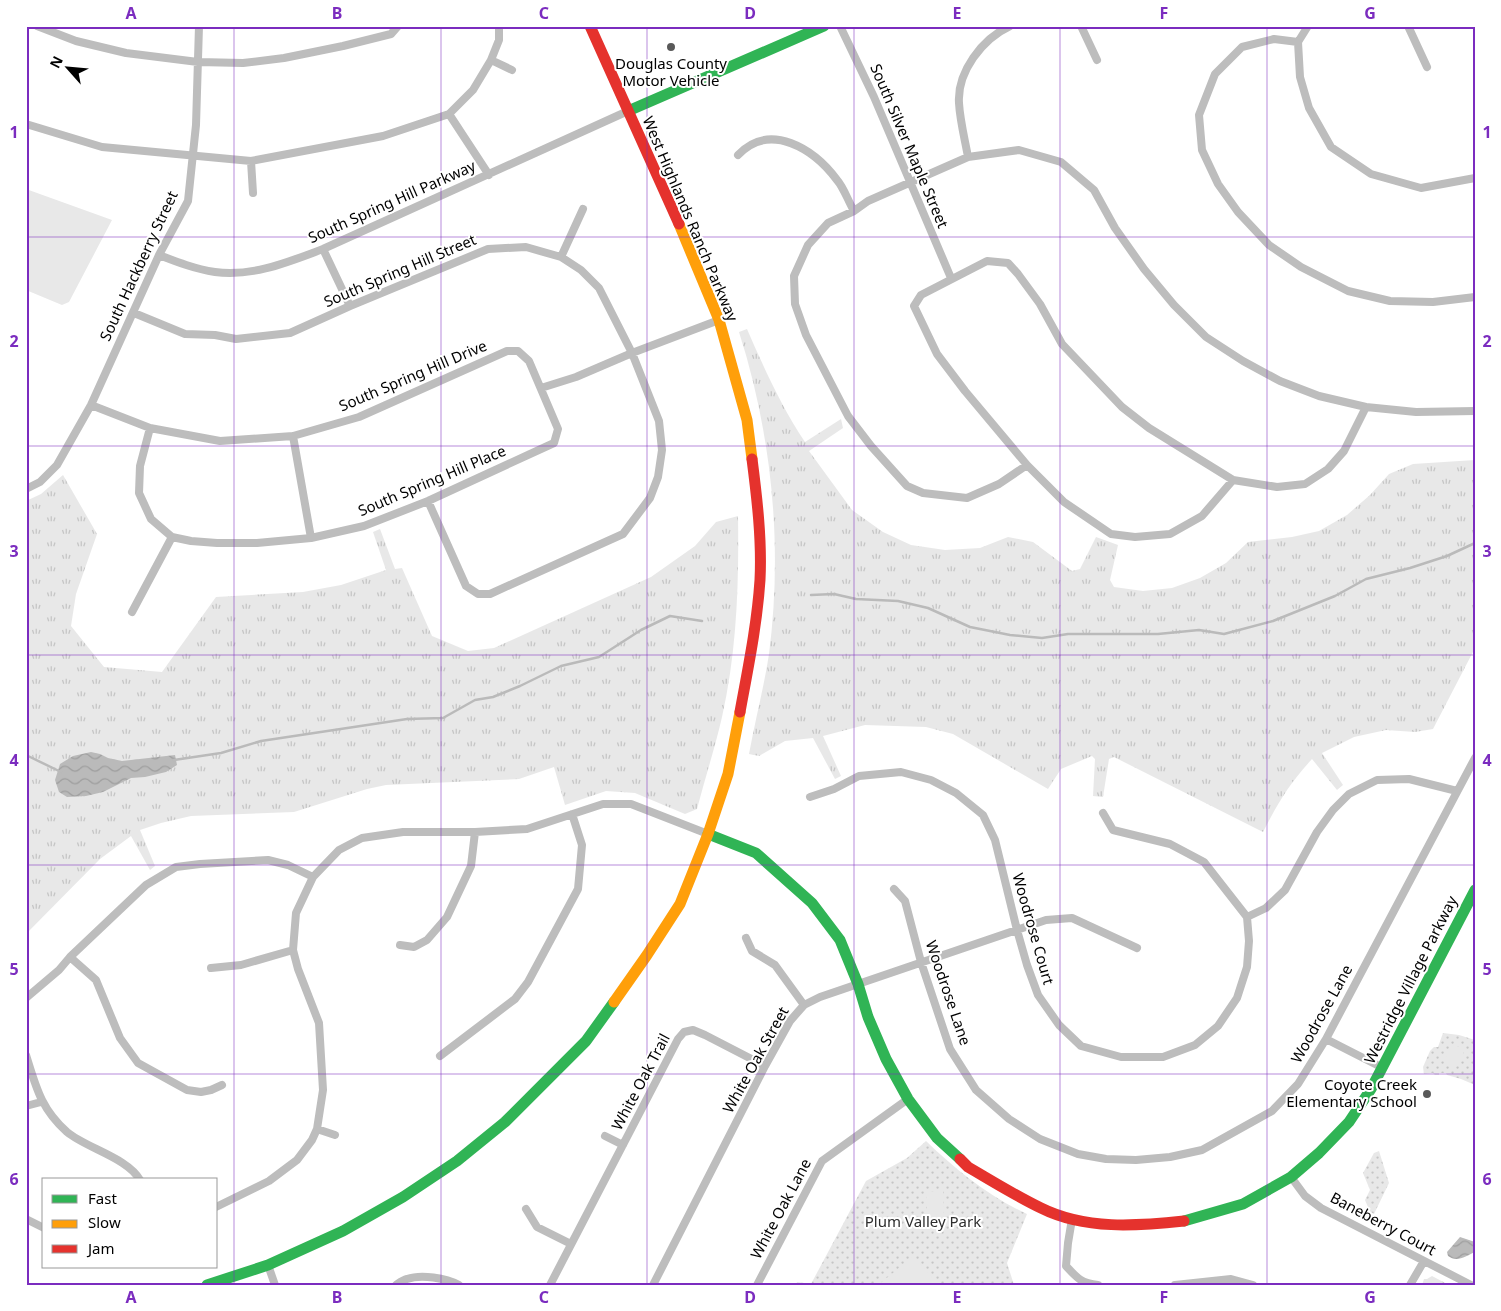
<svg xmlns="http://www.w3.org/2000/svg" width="1501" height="1311" viewBox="0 0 1501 1311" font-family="'Noto Sans',sans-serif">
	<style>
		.grass { fill: url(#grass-tufts) }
		.park { fill: url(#park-dots) }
		.garden { fill: #e8e8e8 }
		.water { fill: url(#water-waves) }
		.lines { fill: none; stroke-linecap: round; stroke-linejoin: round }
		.stream { stroke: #bababa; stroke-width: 2.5 }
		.street { stroke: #bdbdbd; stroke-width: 8 }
		.fast { stroke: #30b455; stroke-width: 11 }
		.slow { stroke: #ff9f0a; stroke-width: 11 }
		.jam { stroke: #e5322d; stroke-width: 11 }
		.grid { fill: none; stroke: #7b2cbf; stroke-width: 1; stroke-opacity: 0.55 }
		.poi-dot { fill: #595959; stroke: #fff; stroke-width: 2 }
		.labels { text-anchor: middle; stroke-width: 4; stroke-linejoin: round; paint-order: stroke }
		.poi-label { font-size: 15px; fill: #000; stroke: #fff }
		.street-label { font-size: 15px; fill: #000; stroke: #fff }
		.park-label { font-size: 15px; fill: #2d2d2d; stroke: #fff }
		.neatline { fill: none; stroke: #7b2cbf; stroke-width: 2 }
		.grid-label { font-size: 16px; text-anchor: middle; font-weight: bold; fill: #7b2cbf }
	</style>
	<defs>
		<pattern id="grass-tufts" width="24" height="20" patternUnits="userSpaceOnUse" patternTransform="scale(1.25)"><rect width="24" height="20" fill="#e8e8e8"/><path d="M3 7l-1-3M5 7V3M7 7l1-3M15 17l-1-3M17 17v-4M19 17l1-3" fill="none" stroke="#c5c5c5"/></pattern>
		<pattern id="park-dots" width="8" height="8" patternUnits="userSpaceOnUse" patternTransform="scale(1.25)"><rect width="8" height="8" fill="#e8e8e8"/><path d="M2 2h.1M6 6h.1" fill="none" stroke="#c5c5c5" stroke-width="1.8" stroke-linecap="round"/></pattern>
		<pattern id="water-waves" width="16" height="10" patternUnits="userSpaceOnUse" patternTransform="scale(1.25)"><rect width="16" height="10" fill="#bababa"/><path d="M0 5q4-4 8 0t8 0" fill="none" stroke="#9e9e9e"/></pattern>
	</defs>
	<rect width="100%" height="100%" fill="#fff"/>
	<!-- grass -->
	<path class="grass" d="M747,329c17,39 34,77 58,113l36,-23 2,9 -34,23 43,59 31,22 28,13 34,5 35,-2 28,-11 25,5 39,29 8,-2 16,-32 22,8 -8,35 4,7 29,4 29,-3 28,-10 26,-15 22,-21 44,-5 27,-6 28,-16 23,-20 19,-21 24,-10 62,-4v188l-42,81 -18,3 -29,-2 -32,7 -32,16 21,32 -6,5 -25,-31c-23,25 -34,44 -49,73l-149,-75 -5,2 -6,38 -10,-1 2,-37 -3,-3 -31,13 -13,20 -95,-55 -27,-7 -61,-2 -42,11 18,40 -6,3 -22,-41 -28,3 -26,15 -10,-2c6,-33 15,-67 20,-100 14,-108 3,-219 -30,-322z
		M63,475l34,59 -21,60 -5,32 33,41 58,5 54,-75 87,-5 38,-7 45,-15 -13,-38 7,-3 15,40 7,-1 30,68 36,15 26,-3 157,-71 44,-31 21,-24 22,-6c1,67 -1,135 -16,201 -7,31 -17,61 -25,92l-12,5 -50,-21 -29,-2 -41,14 -11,-38 -35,12 -133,6 -19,4 -73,23 -103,4 -30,7 -21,7 15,36 -5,4 -19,-34 -31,23 -74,75v-433l15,-7z
		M1432,1276l17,9h-27l2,-6h3z"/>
	<!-- park -->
	<path class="park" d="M1443,1033l16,2 16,5v45l-14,-6 -14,-4 -1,-2h-7v2h-4l-2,-2 -9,1 -1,-7 7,-16 4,-4h4z
		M926,1141c30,29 64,56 101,73l-20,49 7,22h-218l1,-3 14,2 55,-103 41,-23z
		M1379,1151l10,32 -15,31 -4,-2 -5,-12 5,-10 -7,-17 11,-20z"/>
	<!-- garden -->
	<path class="garden" d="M26,189l86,31 -43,82 -7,3 -36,-15z
		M1453,1044l12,6 -9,17 -12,-6z
		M943,1189l1,30 -16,6 -2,-32z
		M914,1256l24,29h-60z"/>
	<!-- water -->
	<path class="water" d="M91,752l9,2 8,4 14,3 53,-6 2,10 -11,7 -21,5 -14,1 -28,14 -17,4 -19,1 -8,-5 -4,-12 5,-16 13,-8z
		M1460,1237l15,5v10c-9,4 -18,11 -27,4l-1,-4z"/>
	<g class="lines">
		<!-- stream -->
		<path class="stream" d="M811,595l23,-1 22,5 42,2 30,7 42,19 40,8 32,3 26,-4h90l41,-4 25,4 49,-13 62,-25 31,-17 44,-11 37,-12 28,-13
			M26,755l35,17
			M174,760l47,-7 40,-12 146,-22 36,-1 32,-18 18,-3 27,-11 41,-20 38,-9 42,-27 29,-14 32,5"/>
		<!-- street -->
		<path class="street" d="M37,26l39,15 50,12 72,9 45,1 41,-5 59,-12 48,-12 7,-8
			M840,26l34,71 77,181
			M1081,26l16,34
			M1308,26l-10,16 2,35 9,31 22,39 40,27 50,14 54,-10
			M1408,26l19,41
			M1298,42l-24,-3 -32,8 -27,27 -16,41 3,35 16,34 20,28 31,33 32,22 47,24 42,10 43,1 42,-5
			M491,60l21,10
			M449,114l40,61
			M26,124l76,23 149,14 132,-25 66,-22 24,-24 18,-30 8,-20v-14
			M738,155c32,-34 76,-6 99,25 7,8 11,21 17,31
			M968,157c-3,-17 -8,-36 -9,-54 -2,-31 23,-64 51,-77
			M251,161l2,32
			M323,249l27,57
			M159,255c18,7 36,14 56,17 38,5 73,-10 108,-23l305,-138
			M561,257l22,-48
			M134,313l51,21 30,1 21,4 54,-6 60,-27 138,-57 38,-2 35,10 20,13 18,18 33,65 27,68 3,29 -4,27 -8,21 -27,36 -133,60h-12l-12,-8 -38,-85
			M541,388l35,-11 56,-24 87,-33
			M91,405l59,23 70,13 73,-5 66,-19 148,-66h11l11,10 29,68 -4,14 -126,58 -64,25 -53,12 -54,5h-40l-26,-2 -19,-4 -21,-18 -12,-26 1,-27 10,-38
			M293,436l18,102
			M1027,465l-28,19 -32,14 -44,-5 -16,-7 -36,-40 -23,-30 -42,-81 -11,-31 -1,-28 14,-31 20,-22 26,-12 14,-10 100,-44 51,-7 42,12 33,28 21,38 29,41 30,36 32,32 37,24 37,20 39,15 47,11 50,5 59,-1
			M1233,480l-84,-52 -27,-21 -60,-63 -22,-40 -22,-30 -10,-11 -21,-2 -66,34 -7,11 23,48 28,37 62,74 37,37 47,32 24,3 35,-3 32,-18 31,-36 44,7 28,-3 23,-15 16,-18 22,-44
			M26,489l14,-7 17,-17 34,-60 68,-150 29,-54 8,-76 3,-99
			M132,612l40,-75
			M810,797l24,-8 25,-13 42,-4 30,8 25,13 27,22 12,25 22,90 10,35 11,30 21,30 22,21 40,11h42l32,-12 23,-19 19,-28 10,-31 2,-26 -2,-24 -43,-55 -34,-18 -57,-14 -10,-17
			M894,889l11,12 16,61 29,87 26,41 33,29 31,20 38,15 28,5 30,1 34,-3 32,-7 70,-39 26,-27 28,-45 149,-281
			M1247,917l19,-9 19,-18 32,-58 16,-22 16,-16 28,-14 32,-1 48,12
			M746,938l6,13 23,14 29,40
			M400,945l14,2 13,-7 20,-23 24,-51 4,-34
			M70,957l26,23 24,58 18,25 49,27 14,2 10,-2 11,-5
			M211,968l30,-3 52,-15
			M26,998l33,-28 11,-13 76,-72 30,-18 24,-3 68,-4 20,5 25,12
			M1326,1039l57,29
			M26,1055c10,32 15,54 41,77 19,16 61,26 73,48
			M440,1056l75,-57 13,-17 50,-93 4,-44 -10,-31
			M26,1106l15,-4
			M317,1129l18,6
			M605,1136l18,9
			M1291,1177l14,19 16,12 150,77
			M216,1207l53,-26 28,-21 15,-20 5,-11 6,-39 -4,-67 -21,-54 -5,-19 3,-37 17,-36 26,-27 23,-12 41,-6h72l52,-3 76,-25h28l77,30
			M526,1209l11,18 34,17
			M26,1219l18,9
			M1072,1219l-4,24 -2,23c11,12 15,17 32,19
			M268,1265l7,20
			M396,1285c3,-2 7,-5 11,-6 14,-5 39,-1 52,6
			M550,1285l128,-246 6,-7 9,-2 12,5 60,31
			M653,1285l112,-219 25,-45 14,-16 16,-8 226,-77 26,-2 65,30
			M757,1285l65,-124 86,-62
			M1175,1285l56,-6 22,6
			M1410,1285l14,-24"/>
		<!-- fast -->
		<path class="fast" d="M628,111l196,-85
			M708,834l48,19 56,50 28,37 18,44 10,33 18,42 22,40 29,39 23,21
			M1184,1221l59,-17 48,-27 28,-24 30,-31 22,-33 104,-199
			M207,1285l61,-20 75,-34 60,-34 54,-36 48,-39 81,-81 28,-39"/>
		<!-- slow -->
		<path class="slow" d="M679,224l40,96 28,100 5,39
			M614,1002l33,-47 33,-51 28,-70 20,-60 12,-62"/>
		<!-- jam -->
		<path class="jam" d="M590,26l89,198
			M740,712c8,-44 17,-87 20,-132 2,-40 -3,-82 -8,-121
			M960,1159l8,8c24,14 48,29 73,41 44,22 96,18 143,13"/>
	</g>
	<!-- grid -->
	<path class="grid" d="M234,26v1259M441,26v1259M647,26v1259M854,26v1259M1060,26v1259M1267,26v1259M26,237h1449M26,446h1449M26,655h1449M26,865h1449M26,1074h1449"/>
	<!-- markers -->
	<g class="poi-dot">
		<circle cx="671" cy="47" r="5"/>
		<circle cx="1427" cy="1094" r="5"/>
	</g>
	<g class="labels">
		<!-- poi labels -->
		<g class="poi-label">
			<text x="671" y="69">Douglas County<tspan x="671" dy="17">Motor Vehicle</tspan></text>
			<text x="1417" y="1090" text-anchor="end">Coyote Creek<tspan x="1417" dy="17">Elementary School</tspan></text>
		</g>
		<!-- street labels -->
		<g class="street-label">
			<text transform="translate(909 146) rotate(67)" y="5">South Silver Maple Street</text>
			<text transform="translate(392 202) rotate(-24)" y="5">South Spring Hill Parkway</text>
			<text transform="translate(690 219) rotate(67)" y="5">West Highlands Ranch Parkway</text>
			<text transform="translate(139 266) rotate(-65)" y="5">South Hackberry Street</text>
			<text transform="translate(400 271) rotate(-23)" y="5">South Spring Hill Street</text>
			<text transform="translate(413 376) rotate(-23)" y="5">South Spring Hill Drive</text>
			<text transform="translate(432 481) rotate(-23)" y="5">South Spring Hill Place</text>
			<text transform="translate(1033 929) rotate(74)" y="5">Woodrose Court</text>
			<text transform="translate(1411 980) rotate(-63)" y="5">Westridge Village Parkway</text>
			<text transform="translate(948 993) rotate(71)" y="5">Woodrose Lane</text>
			<text transform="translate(1322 1014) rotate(-61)" y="5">Woodrose Lane</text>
			<text transform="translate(756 1060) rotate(-61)" y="5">White Oak Street</text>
			<text transform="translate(641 1082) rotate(-62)" y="5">White Oak Trail</text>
			<text transform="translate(781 1209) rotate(-62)" y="5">White Oak Lane</text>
			<text transform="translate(1383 1224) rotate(28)" y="5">Baneberry Court</text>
		</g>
		<!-- park labels -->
		<g class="park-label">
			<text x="923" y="1227">Plum Valley Park</text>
		</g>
	</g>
	<!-- border -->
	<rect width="1501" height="1311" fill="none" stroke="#ffffff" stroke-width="55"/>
	<!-- legend -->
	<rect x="42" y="1178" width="175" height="90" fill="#ffffff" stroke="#999999"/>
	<rect x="52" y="1195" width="25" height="8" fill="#30b455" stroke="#999999"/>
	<text x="88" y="1204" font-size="15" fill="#000000">Fast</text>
	<rect x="52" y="1220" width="25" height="8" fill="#ff9f0a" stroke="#999999"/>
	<text x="88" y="1228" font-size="15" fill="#000000">Slow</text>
	<rect x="52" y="1245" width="25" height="8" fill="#e5322d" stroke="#999999"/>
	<text x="88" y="1254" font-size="15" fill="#000000">Jam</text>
	<!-- north arrow -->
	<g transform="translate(68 68) rotate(297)" stroke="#ffffff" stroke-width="4" paint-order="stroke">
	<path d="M0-4L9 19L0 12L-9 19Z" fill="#000000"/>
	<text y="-8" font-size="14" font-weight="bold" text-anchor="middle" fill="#000000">N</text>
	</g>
	<rect x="28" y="28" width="1446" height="1256" class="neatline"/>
	<g class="grid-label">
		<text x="131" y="19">A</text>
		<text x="337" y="19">B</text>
		<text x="544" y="19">C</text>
		<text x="750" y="19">D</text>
		<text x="957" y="19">E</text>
		<text x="1164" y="19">F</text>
		<text x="1370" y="19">G</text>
		<text x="14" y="138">1</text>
		<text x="1487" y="138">1</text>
		<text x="14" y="347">2</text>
		<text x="1487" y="347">2</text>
		<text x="14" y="557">3</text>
		<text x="1487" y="557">3</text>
		<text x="14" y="766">4</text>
		<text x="1487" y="766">4</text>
		<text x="14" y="975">5</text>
		<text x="1487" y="975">5</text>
		<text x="14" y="1185">6</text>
		<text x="1487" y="1185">6</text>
		<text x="131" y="1303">A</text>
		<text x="337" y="1303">B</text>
		<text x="544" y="1303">C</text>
		<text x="750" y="1303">D</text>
		<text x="957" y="1303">E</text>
		<text x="1164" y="1303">F</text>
		<text x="1370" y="1303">G</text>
	</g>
</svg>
